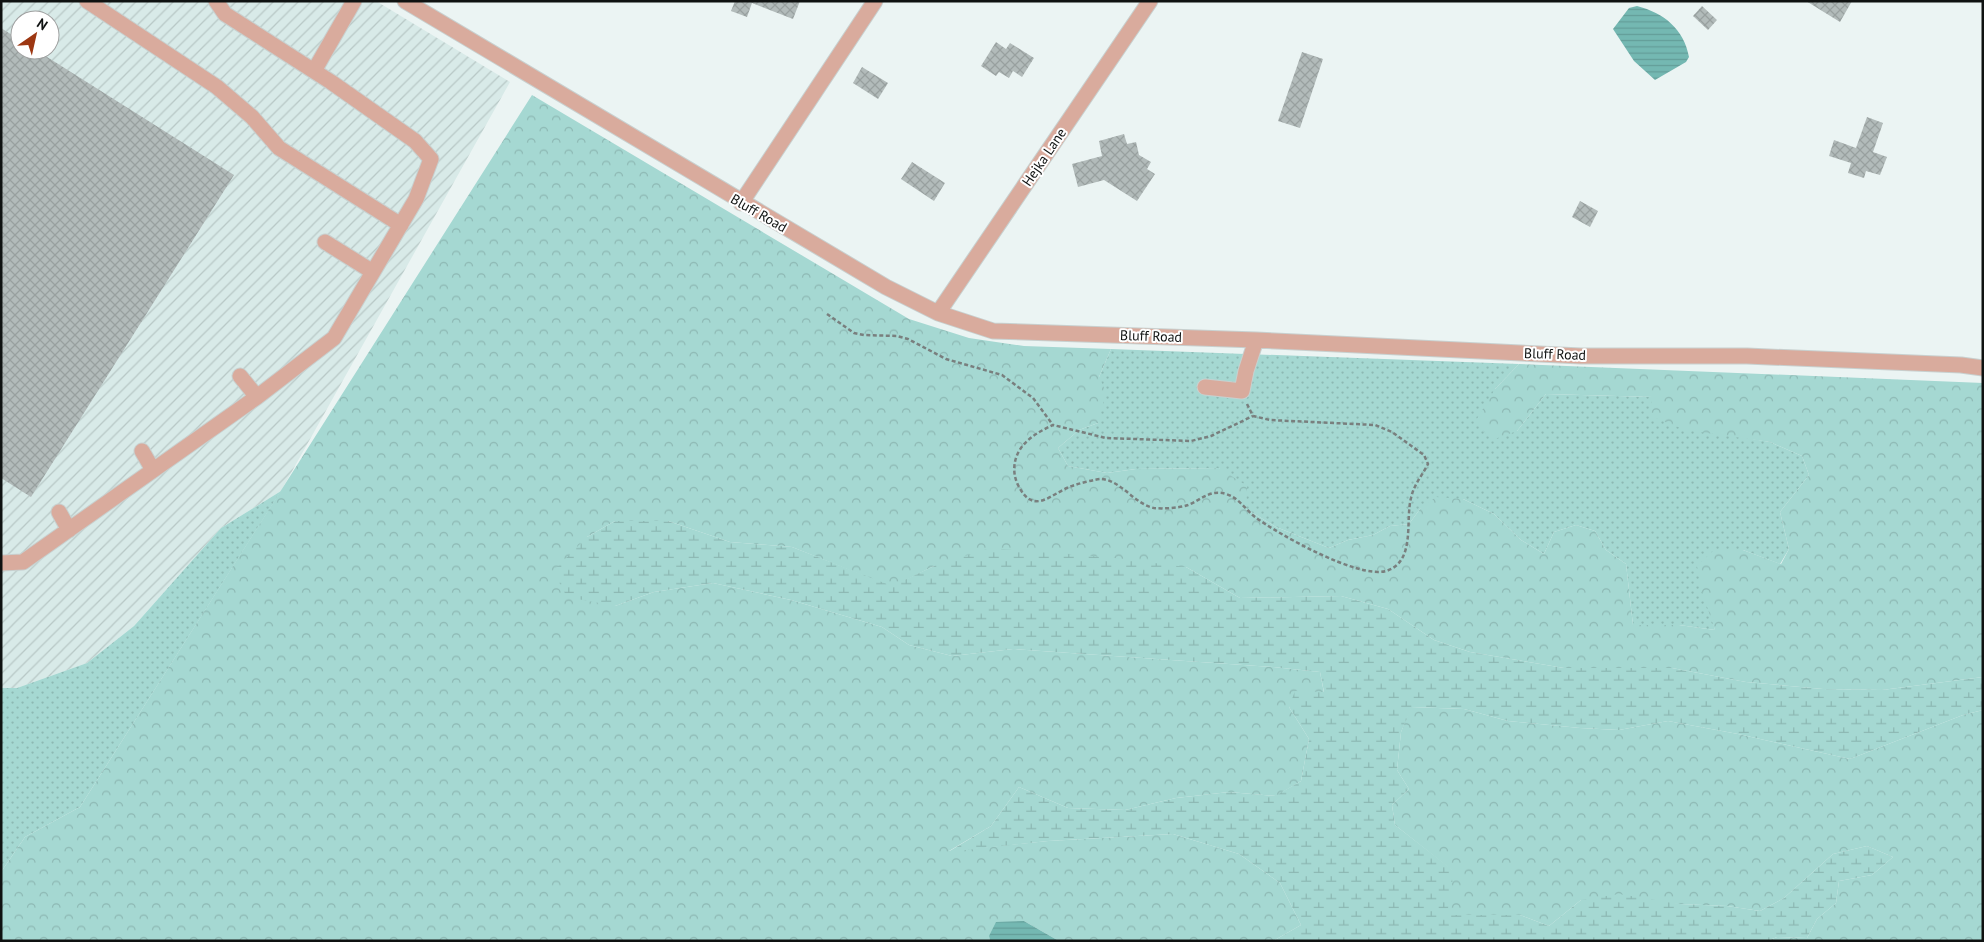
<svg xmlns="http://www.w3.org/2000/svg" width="1984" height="942" viewBox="0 0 1984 942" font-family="'PT Sans',sans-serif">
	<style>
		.industrial { fill: url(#industrial-furrows); fill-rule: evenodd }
		.grass { fill: url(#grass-dots) }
		.forest { fill: url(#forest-crowns) }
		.wetland { fill: url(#wetland-marsh) }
		.water { fill: url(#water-rules) }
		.building { fill: url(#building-cross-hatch) }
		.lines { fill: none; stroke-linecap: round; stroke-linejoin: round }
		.minor-casing { stroke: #c8d0cf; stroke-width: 17 }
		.path { stroke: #797f7e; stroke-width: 2.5; stroke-dasharray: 4 2.5; stroke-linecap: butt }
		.minor { stroke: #d9ab9d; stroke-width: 15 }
		.labels { text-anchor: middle; stroke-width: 4; stroke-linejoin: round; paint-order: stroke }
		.street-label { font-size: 14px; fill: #0f1211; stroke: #fff }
	</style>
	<defs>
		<pattern id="industrial-furrows" width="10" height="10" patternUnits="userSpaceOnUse" patternTransform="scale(1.25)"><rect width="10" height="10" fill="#d8eae8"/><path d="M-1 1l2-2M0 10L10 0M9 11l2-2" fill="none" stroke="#b8c8c6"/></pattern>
		<pattern id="grass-dots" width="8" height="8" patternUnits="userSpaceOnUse" patternTransform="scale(1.25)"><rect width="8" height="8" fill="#a5d8d2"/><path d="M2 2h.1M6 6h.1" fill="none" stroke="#8db8b3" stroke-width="1.8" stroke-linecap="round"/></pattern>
		<pattern id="forest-crowns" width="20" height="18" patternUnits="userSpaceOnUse" patternTransform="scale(1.25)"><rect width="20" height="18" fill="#a5d8d2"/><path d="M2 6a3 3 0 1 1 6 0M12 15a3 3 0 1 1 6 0" fill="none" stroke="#8db8b3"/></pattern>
		<pattern id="wetland-marsh" width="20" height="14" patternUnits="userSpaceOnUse" patternTransform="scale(1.25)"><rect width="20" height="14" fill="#a5d8d2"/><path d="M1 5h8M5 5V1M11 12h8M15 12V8" fill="none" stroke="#8db8b3"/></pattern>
		<pattern id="water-rules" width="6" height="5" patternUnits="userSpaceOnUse" patternTransform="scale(1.25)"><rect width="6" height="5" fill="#74b8b2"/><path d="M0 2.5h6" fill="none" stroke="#639d98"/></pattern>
		<pattern id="building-cross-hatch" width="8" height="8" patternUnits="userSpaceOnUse" patternTransform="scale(1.25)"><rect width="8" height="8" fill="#b2bbba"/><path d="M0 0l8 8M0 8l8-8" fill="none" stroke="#98a09f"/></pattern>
	</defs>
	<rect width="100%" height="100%" fill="#ebf4f3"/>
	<!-- industrial -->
	<path class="industrial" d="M1,1h375l134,81 -229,409 -60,37 -87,98 -47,37 -70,25h-16zM20,20h30v30h-30z"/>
	<!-- grass -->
	<path class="grass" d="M1111,349l408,15 -24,25 22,42 29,-37 107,3 82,39 35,6 32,14 7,19 -29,37 9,37 -9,15 -37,-14 -33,61 5,19 -36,-5h-46l-7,-61 -20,-14 -11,-19 -19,-6 -22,7 -10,22 -23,-14 -27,-26 -31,-15 -43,10 -11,15 -19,2 -17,9 -25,5 -19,8 -53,-21 -30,-18 -27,-41 -83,1 -29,4 -39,-7 -10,-18 21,-18 19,-7 1,-46z
		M281,491l-201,316 -55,30 -24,35v-184h16l70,-25 47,-37 87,-98z"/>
	<!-- forest -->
	<path class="forest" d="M532,95l377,224 60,19 55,8 87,3 -12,28 7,15 -8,31 -19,7 -21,18 10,18 39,7 29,-4 83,-1 28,18 -1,23 30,18 53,21 19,-8 25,-5 17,-9 19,-2 11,-15 16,-12 27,2 31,15 27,26 23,14 10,-22 22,-7 19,6 11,19 20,14 7,61h46l36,5 -14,-41 -4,-23 18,-17 28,1 38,14 8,-15 -9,-37 29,-37 -7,-19 -32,-14 -84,-12 -36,-14 2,-19 -106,-3 -29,37 -25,9 -17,-18 20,-33 24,-25 464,19v294l-101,13 -59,-1 -77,-7 -74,-14h-108l-94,-16 -36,-12 -46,-31 -47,-13 -101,2 -54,-31 -252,-1 -42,21 -100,-40 -62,-5 -62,-21h-53l-28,16 28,69 39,-14 59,-9 78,17 91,27 27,18 43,11 61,-7 260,18 47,5 4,21 -35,14 20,32 -8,42 -25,15 -47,-4 -53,6 -51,12 -57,-2 -49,-21 -28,39 -42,25 99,-10 125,-7 66,20 41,29 21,42 -28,16h-214l-35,-20 -35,15 1,5h-989v-69l24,-35 55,-30z
		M1411,707l53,2 44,12 72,7 39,2 49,-9 70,13 112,25 113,-44 20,-5v231h-216l10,-4 30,1 10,-19 19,-16 3,-22 33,-6 21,-18 -26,-11 -34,8 -49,44 -24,13 -33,-5 -146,-6 -32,26 -29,-11h-74l7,-44 -58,-46 -3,-20 17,-16 -12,-19 4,-38z"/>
	<!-- wetland -->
	<path class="wetland" d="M615,521h53l62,21 62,5 100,39 42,-20 56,-18 125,10 71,9 54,31 101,-2 47,13 46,31 36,12 94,16h108l74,14 77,7 59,1 101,-13v33l-20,5 -113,44 -112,-25 -70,-13 -49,9 -39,-2 -72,-7 -44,-12 -52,-2 -11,25 -4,38 12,19 -17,16 3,20 59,46 -7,44h73l29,11 32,-26 38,-6 61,10 47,2 33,5 24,-13 49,-44 34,-8 26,11 -21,18 -33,6 -3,22 -19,16 -10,19 -30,-1 -10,4h-494l28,-16 -21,-42 -41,-29 -66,-20 -125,7 -100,11 43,-26 28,-39 49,21 57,2 51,-12 53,-6 46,4 26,-15 8,-42 -20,-32 6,-16 29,1 -4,-20 -47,-5 -260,-18 -61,7 -43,-11 -27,-18 -91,-27 -78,-17 -59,9 -39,14 -48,-9 -14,-26 34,-34z"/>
	<!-- water -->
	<path class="water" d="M1637,6c27,7 47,23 52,51l-3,5 -31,18 -21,-19 -21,-32 16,-21z
		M1024,921l35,20h-69l-1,-5 7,-14z"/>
	<!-- building -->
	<path class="building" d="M735,1h65l-7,18 -41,-16 -5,14 -16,-6z
		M1806,1h46l-12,21z
		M1702,6l15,14 -9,10 -15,-14z
		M1,28l19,12v10h16l198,125 -203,322 -30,-19z
		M996,42l10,7 4,-6 24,15 -12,19 -9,-6 -4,7 -10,-6 -3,4 -15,-10z
		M1302,52l21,7 -23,69 -22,-7z
		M862,67l26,16 -10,16 -25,-16z
		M1867,117l16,6 -10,29 14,5 -7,18 -14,-4 -2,7 -16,-5 3,-10 -22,-7 5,-16 22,8z
		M1124,134l3,10 9,-2 3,13 12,7 -4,7 8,5 -18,27 -33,-21 -26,7 -6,-23 30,-8 -3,-15z
		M912,162l33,21 -11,18 -33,-22z
		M1580,201l18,10 -8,16 -18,-10z"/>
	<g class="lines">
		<!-- minor casing -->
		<g class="minor-casing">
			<path id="minor" d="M87,1l130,86 35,30 27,31 122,77
				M405,1l481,286 52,26 55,18 263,9 325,16h166l214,9 22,3
				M314,71l40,-70
				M741,203l134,-202
				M325,242l48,30
				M938,313l212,-312
				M240,376l17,21
				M1205,387l37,4 4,-20 10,-31
				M142,451l11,19
				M59,512l10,18
				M1,563l22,-1 234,-165 77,-59 82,-139 15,-40 -16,-18 -84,-59 -106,-68 -9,-13"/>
		</g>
		<!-- path -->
		<path class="path" d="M827,314l27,19 10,2 33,1 11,3 38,20 56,16 31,23 20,27
			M1247,404l6,12 17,4 105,5 17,7 32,23 4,9c-6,12 -14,20 -17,34 -6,23 5,64 -25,73 -28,8 -108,-37 -131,-54 -10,-8 -16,-19 -29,-23 -16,-5 -25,6 -38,11 -9,3 -25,4 -34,3 -20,-4 -33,-28 -53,-29 -5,0 -24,5 -29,7 -21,7 -38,31 -54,-1 -5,-10 -5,-22 0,-32 7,-14 22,-22 35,-28l53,13 85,3 20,-5 42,-20"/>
		<!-- minor -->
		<use href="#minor" class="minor"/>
	</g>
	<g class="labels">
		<!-- street labels -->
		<g class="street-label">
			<text transform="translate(1044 157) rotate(-56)" y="5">Hejka Lane</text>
			<text transform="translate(759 213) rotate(30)" y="5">Bluff Road</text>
			<text transform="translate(1151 336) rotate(2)" y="5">Bluff Road</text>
			<text transform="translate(1555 354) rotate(2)" y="5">Bluff Road</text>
		</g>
	</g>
	<!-- border -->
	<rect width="1984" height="942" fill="none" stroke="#0f1211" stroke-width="5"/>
	<!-- north arrow -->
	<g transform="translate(35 35) rotate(34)"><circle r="24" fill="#ffffff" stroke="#9fa0a0"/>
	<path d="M0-4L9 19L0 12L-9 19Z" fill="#9d3712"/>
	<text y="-8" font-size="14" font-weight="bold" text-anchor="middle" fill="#0f1211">N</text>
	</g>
</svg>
